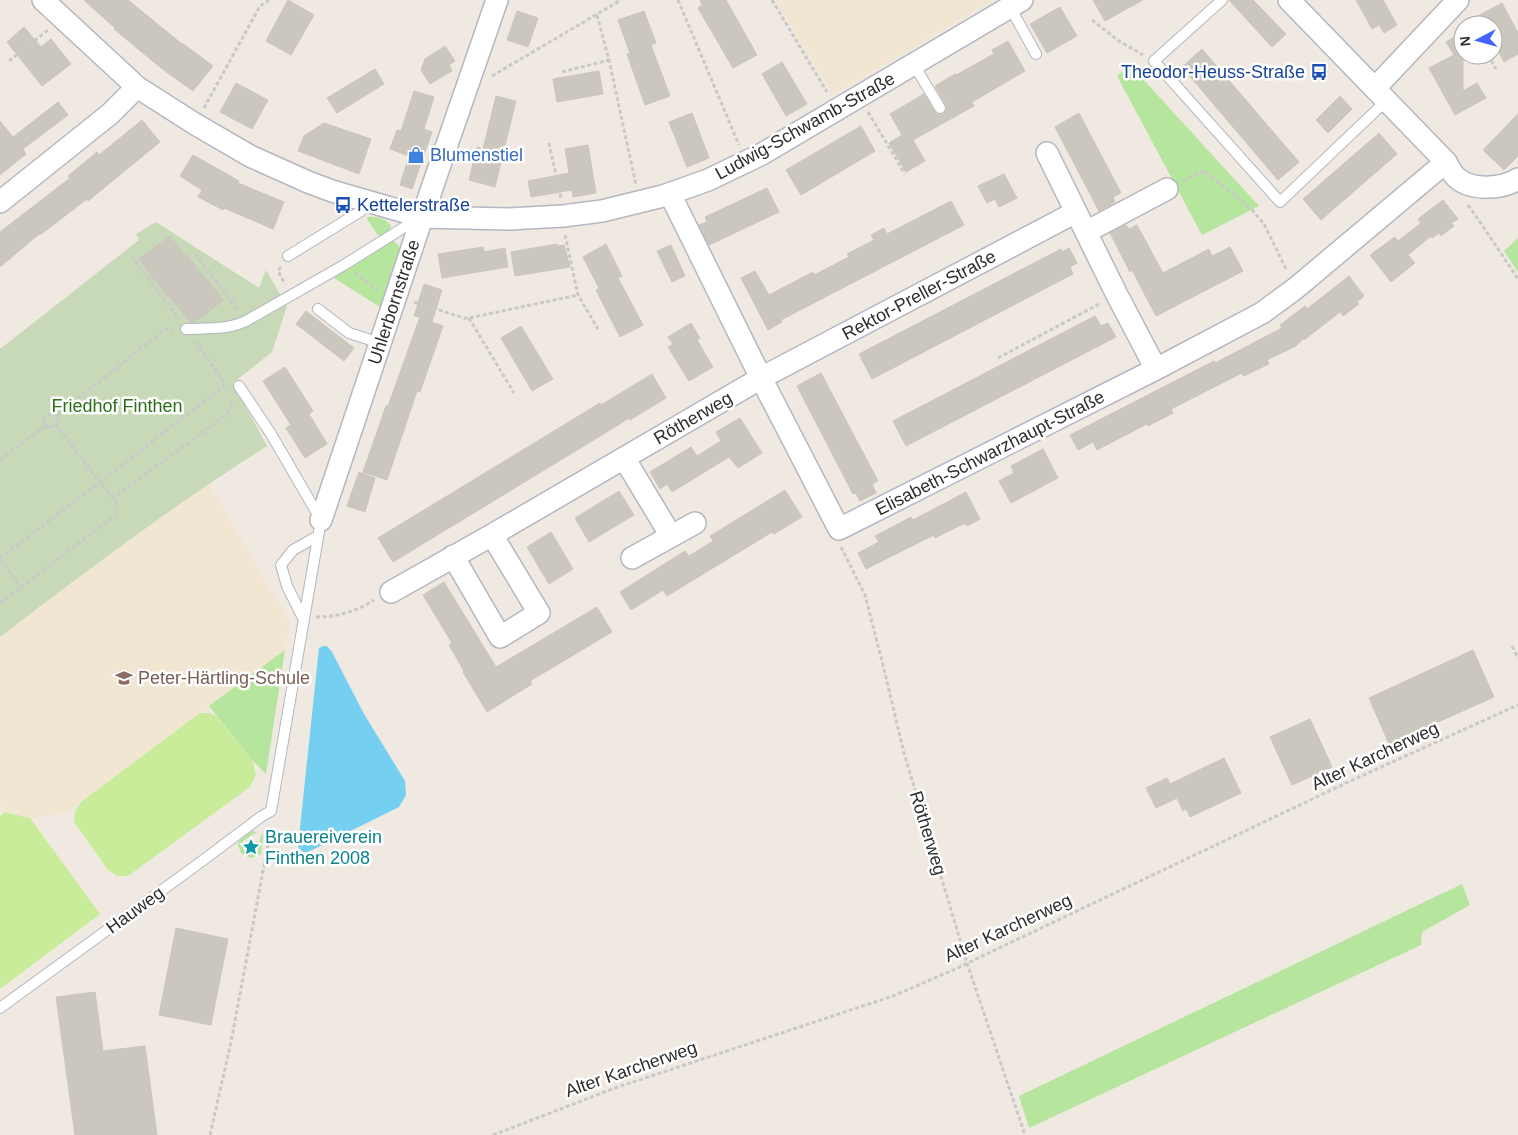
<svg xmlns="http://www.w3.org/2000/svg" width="1518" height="1135" viewBox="0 0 1518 1135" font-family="Arial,sans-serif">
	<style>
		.education { fill: #f0e6d1 }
		.green { fill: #b6e59e }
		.cemetery { fill: #c8d9b8 }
		.pitch { fill: #c9ec9a }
		.water { fill: #75cff0 }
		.building { fill: #cbc7bf; stroke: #cbc5ba }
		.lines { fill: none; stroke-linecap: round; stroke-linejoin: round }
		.lane-casing { stroke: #b4b7c1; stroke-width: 12 }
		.street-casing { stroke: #b4b7c1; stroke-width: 24 }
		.path { stroke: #c9c9c9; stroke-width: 3; stroke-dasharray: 4 2.5; stroke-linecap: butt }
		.lane { stroke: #fff; stroke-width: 10 }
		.street { stroke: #fff; stroke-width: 21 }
		.labels { text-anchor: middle; stroke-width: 5; stroke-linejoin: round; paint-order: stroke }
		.transit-label { font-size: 18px; fill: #164399; stroke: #fff; text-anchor: end }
		.street-label { font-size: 18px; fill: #2e2e2e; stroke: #fff }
		.shop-label { font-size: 18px; fill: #366cbe; stroke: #fff; text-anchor: start }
		.park-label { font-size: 18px; fill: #2c6e1b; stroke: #fff }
		.education-label { font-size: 18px; fill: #785e54; stroke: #fff; text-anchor: start }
		.culture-label { font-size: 18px; fill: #0d838f; stroke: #fff; text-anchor: start }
	</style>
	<rect width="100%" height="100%" fill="#efe9e1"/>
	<!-- education -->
	<path class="education" d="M775,0h218l-160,95z
		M209,483l81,140 -5,27 -219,163 -36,5 -26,-6 -4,-12v-163l87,-67z"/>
	<!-- green -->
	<path class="green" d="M1130,65l129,141 -57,29 -85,-159z
		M368,217c8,-1 19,2 23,9l-1,4 -11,7 -12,-18z
		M1518,238v34l-14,-21z
		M393,240l6,6 1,5 -20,56 -46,-29z
		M285,650l-19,124 -14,-14 -43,-54z
		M252,831l5,1 -14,9v8l3,4 5,2 7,-3 3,-18 2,2 -2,18 -10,4 -10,-5 -3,-8 1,-4z
		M1462,884l8,21 -48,27 -1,13 -392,183 -10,-32z"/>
	<!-- cemetery -->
	<path class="cemetery" d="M156,222l103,66 7,-18 21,36 -15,46 -39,31 34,63c-93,59 -180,124 -267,191v-288l139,-109 -3,-6z"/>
	<!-- pitch -->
	<path class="pitch" d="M200,713h10l7,4 35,43 4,15 -6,12 -122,89h-11l-9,-6 -34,-48 1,-11 6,-9z
		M4,812l26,6 70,96 -100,75v-173z"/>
	<!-- water -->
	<path class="water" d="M323,646h4l5,6 32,62 41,67 1,14 -7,12 -91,45h-5l-5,-5 21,-199z"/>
	<!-- building -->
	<path class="building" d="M84,0h44l54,44v-1l31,23 -20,25 -32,-23 -47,-39 1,-1z
		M288,0l26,15 -23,40 -25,-14z
		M700,0h26l31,55 -24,13 -35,-60 4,-3z
		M1093,0h50l-38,21z
		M1229,0h24l33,34 -14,13z
		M1356,0h27l14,25 -13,8 -5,-8 -7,4z
		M1502,3l16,30v21l-14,8 -11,-21v-16h-32z
		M1060,7l17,29 -30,17 -17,-29z
		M517,11l21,7 -10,29 -21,-7z
		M644,11l12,32 -5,2 19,51 -25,9 -18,-51 3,-1 -12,-33z
		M24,27l17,20 10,-8 20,25 -29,22 -35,-44z
		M1463,32v59l14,-8 9,15 -31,17 -26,-47 25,-13 -8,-13z
		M1008,41l17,30 -53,31 2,4 -61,34 12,21 -19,11 -17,-29 13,-8 -12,-21 34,-20 12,20 4,1 4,-1 3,-6 -1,-3 -11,-19 20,-12 1,1 38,-21 -2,-4z
		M445,46l10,15 -6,4 3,6 -22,13 -9,-14 4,-11z
		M1202,49l97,113 -21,18 -96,-113z
		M782,62l25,42 -21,12 -24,-42z
		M375,69l9,15 -47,29 -10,-15z
		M599,71l4,23 -46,8 -4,-23z
		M236,83l32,17 -16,29 -32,-17z
		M414,91l20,6 -10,32 8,3 -20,57 -12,-4 9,-29 -19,-7 7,-19 4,1z
		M496,96l20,5 -21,86 -26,-7 8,-33 6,2z
		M1340,96l12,13 -24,24 -12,-13z
		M58,102l10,13 -45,34 3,5 -26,21v-54l13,16z
		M692,113l17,45 -22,9 -18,-45z
		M1079,113l42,80 -8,4 2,5 -16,9 -44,-84z
		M1518,114v42l-14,14 -21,-20z
		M142,120l18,22 -72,59 -1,-2 -47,36 -1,-1 -39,33v-35l70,-54 -2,-2 29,-24 2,3z
		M324,123l47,16 -12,35 -61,-23 6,-15z
		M861,126l14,25 -74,44 -15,-25z
		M1379,133l18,21 -76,66 -18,-21z
		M588,145l8,48 -23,4 -1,-7 -41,7 -3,-16 41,-8 -4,-24z
		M193,155l46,26 -1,2 46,19 -11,27 -49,-21 -1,2 -25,-13 4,-7 -22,-14z
		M1004,174l13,24 -18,9 -4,-8 -8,4 -9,-17z
		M767,188l12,24 -70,33 -10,-20 8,-3 -2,-5z
		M1443,200l15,19 -7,4 3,3 -13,10 -2,-3 -7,5 -1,-2 -23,19 7,8 -24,19 -21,-27 25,-18 3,4 23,-18 -3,-4z
		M951,201l13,24 -183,95 1,2 -14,8 -27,-52 14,-7 14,24 44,-23 1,3 35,-18 -2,-3 27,-14 -3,-5 13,-7 3,6z
		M1126,225l3,4 8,-4 26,48 46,-24 3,7 18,-9 13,24 -87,45 -24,-46 -2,2 -20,-39z
		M170,236l15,20 2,-1 17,22h1l18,23 -27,22h-6l-20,-25h-2l-29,-38z
		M557,244l1,2 6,-1 6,22 -55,9 -4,-24z
		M606,244l16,32 -4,2 25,47 -23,12 -24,-47 3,-2 -16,-31z
		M671,245l14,31 -13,6 -15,-31z
		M483,247l1,5 21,-4 3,19 -66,11 -4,-24z
		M1069,248l8,15 -7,4 3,7 -201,105 -13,-25 202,-105 1,3z
		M1349,276l15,20 -7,6 2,2 -16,12 -3,-4 -36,28 -1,-1 -7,7 -29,14 2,4 -25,12 -2,-3 -71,36 2,4 -25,13 -1,-2 -50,26 -4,-8 -15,8 -8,-15 144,-74 1,2 67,-35 -2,-3 25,-19 2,3z
		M424,284l18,6 -10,32 -6,-2 17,6 -23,66 -3,-1 -30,89 -24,-8 23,-66h2l32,-89 -6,-1z
		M306,311l48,37 -10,13 -48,-37z
		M1095,316l6,10 7,-3 8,14 -210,109 -13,-25z
		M691,323l9,15 -3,2 16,27 -24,14 -21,-34 5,-3 -5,-7z
		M521,326l32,53 -21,12 -31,-53z
		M285,367l28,44 -4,3 18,30 -22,14 -19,-30 5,-3 -28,-44z
		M821,373l57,108 -6,3 4,9 -16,8 -4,-8 -3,1 -56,-108z
		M652,374l14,24 -36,22 -1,-2 -14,9 -222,135 -15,-24 222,-135 1,2z
		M740,418l22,35 -24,15 -9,-11 -57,35 -5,-8 -7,5 -10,-17 41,-25 6,9 24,-15 -5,-9z
		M1043,449l15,29 -47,25 -12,-22 15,-8 -3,-7z
		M359,472l16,6 -10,34 -18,-6z
		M785,490l17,27 -28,17 -2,-2 -105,64 -4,-6 -32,20 -11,-18 65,-41 4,5 24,-15 -3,-5z
		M619,491l15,24 -45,27 -14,-24z
		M966,492l14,27 -13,7 -2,-3 -30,15 -1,-3 -68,34 -8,-16 21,-11 -4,-6 36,-19 2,3z
		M551,532l22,37 -24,15 -22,-37z
		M444,582l52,85 101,-60 15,25 -82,49 2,3 -45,28 -24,-40 1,-1 -15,-26 3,-2 -29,-48z
		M1473,650l21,47 -105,47 -20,-46z
		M1310,719l22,48 -40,18 -22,-48z
		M1224,758l17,35 -51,24 -4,-8 -3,2 -6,-13 -21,10 -10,-20 21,-10 3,6z
		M176,928l52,11 -17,86 -52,-10z
		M95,992l8,59 42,-5 12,89h-82l-19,-138z"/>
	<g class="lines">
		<!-- lane casing -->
		<g class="lane-casing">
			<path id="lane" d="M1222,0l-68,61 126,141 107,-102
				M1010,7l26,47
				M914,65l26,43
				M288,256l73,-45 3,-11
				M318,309l31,24 31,10
				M186,329c21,-1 41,1 60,-8l98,-56 75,-47
				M303,618l-16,-32 -6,-21 12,-15 25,-14
				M0,1008l198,-144 64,-48 9,-5 50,-291 -50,-86 -32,-48"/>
		</g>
		<!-- street casing -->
		<g class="street-casing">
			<path id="street" d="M43,0l94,87 58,37 55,32 58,26 24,9 90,26 87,2 54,-3 39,-5 61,-15 45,-16 54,-26 260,-154
				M1289,0l157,162c3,5 6,12 11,16 15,13 45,11 61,1
				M1375,88l83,-88
				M1047,153l70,142 39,74
				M670,194l91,184 78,151 317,-160 106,-56 34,-25 150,-126
				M0,202l110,-88 27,-27
				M1086,232l81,-43
				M624,458l47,78
				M321,520l112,-335 64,-185
				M453,556l47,81 39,-24 -47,-78
				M632,558l63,-35
				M391,592l101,-57 269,-157 315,-166"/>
		</g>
		<!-- path -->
		<path class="path" d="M678,0l61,145
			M772,0l55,92
			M597,15l12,45 27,125
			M1468,18l4,7
			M1092,20l27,21 24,14
			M1488,55l8,14
			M9,61l39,-31
			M562,72l47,-12
			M492,76l129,-76
			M204,108l56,-102 9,-6
			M868,112l37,62
			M549,143l12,55
			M1183,181l21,-10 48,39 12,14 23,47
			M1468,205l10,14 40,60
			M565,235l13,60 20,34
			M195,254l43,56
			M131,256l48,63
			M281,267l-3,4 7,13
			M355,273l23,17
			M414,302l50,16h5l109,-23
			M469,318l45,75
			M196,342l29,42
			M998,358l103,-55
			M46,425l3,4 11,-8 -4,-5
			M0,460l46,-35 -4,-5 11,-8 3,4 108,-86h9
			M113,498l-13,-16 125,-97
			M841,547l24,48 19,74 20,84 63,210 58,172
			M0,558l100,-76 -45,-58
			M0,559l21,28
			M0,603l115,-87c3,-7 3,-11 -2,-18l113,-83 5,-6 1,-8
			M316,617c21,0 41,-6 58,-17
			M1512,646l6,12
			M210,1135l21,-93 38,-203 1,-12
			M493,1135l122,-47 278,-92 60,-26 393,-187 172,-78"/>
		<!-- lane -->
		<use href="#lane" class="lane"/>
		<!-- street -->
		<use href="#street" class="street"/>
	</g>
	<!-- icons -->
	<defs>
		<g id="bus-bare" transform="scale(1.35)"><path d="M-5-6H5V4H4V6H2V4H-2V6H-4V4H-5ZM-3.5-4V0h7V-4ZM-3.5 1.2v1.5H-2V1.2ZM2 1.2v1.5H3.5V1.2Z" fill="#1a4fb4" stroke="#fff" stroke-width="2.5" paint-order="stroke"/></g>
		<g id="shop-bare" transform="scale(1.35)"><path d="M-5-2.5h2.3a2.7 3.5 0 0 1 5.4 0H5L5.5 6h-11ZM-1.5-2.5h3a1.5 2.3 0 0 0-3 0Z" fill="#3f7fe0" stroke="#fff" stroke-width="2.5" paint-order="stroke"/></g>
		<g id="school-bare" transform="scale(1.35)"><path d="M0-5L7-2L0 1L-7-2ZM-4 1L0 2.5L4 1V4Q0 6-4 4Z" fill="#8d6e63" stroke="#fff" stroke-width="2.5" paint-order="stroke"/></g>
		<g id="sight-bare" transform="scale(1.35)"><path d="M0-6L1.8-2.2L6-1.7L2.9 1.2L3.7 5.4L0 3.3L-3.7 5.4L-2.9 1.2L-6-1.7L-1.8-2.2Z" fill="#0f9aa8" stroke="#fff" stroke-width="2.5" paint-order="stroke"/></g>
	</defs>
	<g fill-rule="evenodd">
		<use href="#bus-bare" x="1319" y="72"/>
		<use href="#shop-bare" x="416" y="155"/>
		<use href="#bus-bare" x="343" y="205"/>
		<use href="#school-bare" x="124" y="678"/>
		<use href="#sight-bare" x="251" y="847"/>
	</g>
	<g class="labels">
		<!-- transit labels -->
		<g class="transit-label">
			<text x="1305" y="78">Theodor-Heuss-Straße</text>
			<text x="357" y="211" text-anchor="start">Kettelerstraße</text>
		</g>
		<!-- street labels -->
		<g class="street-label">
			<text transform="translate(805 126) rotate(-29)" y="6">Ludwig-Schwamb-Straße</text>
			<text transform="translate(919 295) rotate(-28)" y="6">Rektor-Preller-Straße</text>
			<text transform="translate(394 302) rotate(-72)" y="6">Uhlerbornstraße</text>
			<text transform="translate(693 418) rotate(-30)" y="6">Rötherweg</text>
			<text transform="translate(990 453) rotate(-27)" y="6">Elisabeth-Schwarzhaupt-Straße</text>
			<text transform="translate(1375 756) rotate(-25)" y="6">Alter Karcherweg</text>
			<text transform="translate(928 833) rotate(73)" y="6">Rötherweg</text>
			<text transform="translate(135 910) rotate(-36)" y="6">Hauweg</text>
			<text transform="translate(1008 928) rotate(-25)" y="6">Alter Karcherweg</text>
			<text transform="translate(631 1069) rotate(-19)" y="6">Alter Karcherweg</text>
		</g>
		<!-- shop labels -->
		<g class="shop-label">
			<text x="430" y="161">Blumenstiel</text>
		</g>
		<!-- park labels -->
		<g class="park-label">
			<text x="117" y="412">Friedhof Finthen</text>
		</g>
		<!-- education labels -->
		<g class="education-label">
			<text x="138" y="684">Peter-Härtling-Schule</text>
		</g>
		<!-- culture labels -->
		<g class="culture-label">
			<text x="265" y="843">Brauereiverein<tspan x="265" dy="21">Finthen 2008</tspan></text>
		</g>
	</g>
	<!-- north arrow -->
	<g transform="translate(1478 40) rotate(264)"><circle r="24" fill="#ffffff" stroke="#ababab"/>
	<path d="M0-4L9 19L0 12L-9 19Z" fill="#4264fb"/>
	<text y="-8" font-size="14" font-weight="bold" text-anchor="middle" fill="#2e2e2e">N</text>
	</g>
</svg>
